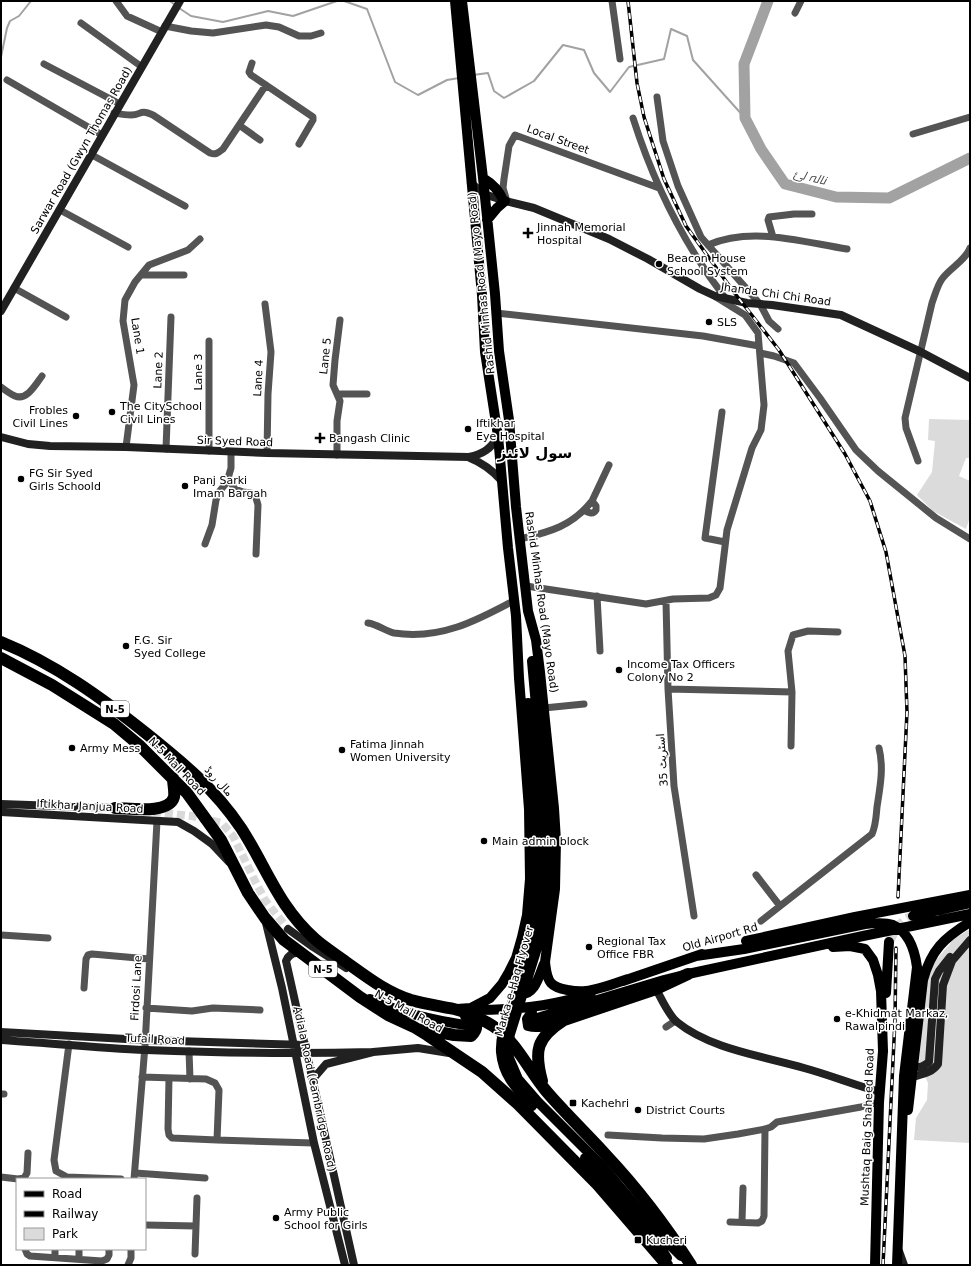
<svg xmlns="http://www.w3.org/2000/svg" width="971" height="1266" viewBox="0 0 971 1266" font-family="'DejaVu Sans',Cairo,sans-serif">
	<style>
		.green { fill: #dbdbdb }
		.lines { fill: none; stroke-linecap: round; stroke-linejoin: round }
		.stream { stroke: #a2a2a2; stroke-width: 2 }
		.river { stroke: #a2a2a2; stroke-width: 11 }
		.secondary-tunnel { stroke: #d9d9d9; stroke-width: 8; stroke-dasharray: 8 4; stroke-linecap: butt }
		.primary-tunnel { stroke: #d9d9d9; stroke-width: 10; stroke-dasharray: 10 5; stroke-linecap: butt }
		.street { stroke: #545454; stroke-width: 7 }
		.secondary { stroke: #212121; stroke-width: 8 }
		.primary { stroke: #000; stroke-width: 10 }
		.highway { stroke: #000; stroke-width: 12 }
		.rail-casing { stroke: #000; stroke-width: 3.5 }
		.rail { stroke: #fff; stroke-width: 2; stroke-dasharray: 6; stroke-linecap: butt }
		.poi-dot { fill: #000; stroke: #fff; stroke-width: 1.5 }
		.labels { text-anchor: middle; stroke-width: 3; stroke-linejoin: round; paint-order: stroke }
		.shield { fill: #fff; stroke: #4c4c4c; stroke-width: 1 }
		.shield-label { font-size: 10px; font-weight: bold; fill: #000 }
		.street-label { font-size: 11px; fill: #000; stroke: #fff }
		.poi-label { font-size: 11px; fill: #000; stroke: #fff; text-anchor: start }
		.water-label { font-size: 12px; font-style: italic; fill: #434343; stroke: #fff }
		.district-label { font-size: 15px; font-weight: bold; fill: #000; stroke: #fff }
	</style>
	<rect width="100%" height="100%" fill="#fff"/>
	<!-- green -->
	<path class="green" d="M929,419l41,1v38h-4l-7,18 11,5v36l-4,12 -33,-18 -16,-16 15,-23 3,-31 -7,-1z
		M970,929v214l-56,-3 2,-22 11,-18 1,-17 -9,-20 6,-77 5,-16 7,-11 17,-20z"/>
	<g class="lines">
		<!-- stream -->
		<path class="stream" d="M170,1l5,4
			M344,1l23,8 28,73 23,13 29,-15 12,-2
			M179,8l12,8 32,6 45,-11 25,5 44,-15
			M1,57l6,-29 3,-7 9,-5 12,-15
			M473,75l15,-2 6,18 10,7 30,-17 29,-36 21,5 10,23 16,19 19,-25 35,-8 7,-30 16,7 6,24 52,58"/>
		<!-- river -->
		<path class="river" d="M768,1l-24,63 1,54 16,31 24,35 51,13 53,1 81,-40"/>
		<!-- secondary-tunnel -->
		<path class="secondary-tunnel" d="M153,812l39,4 30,7 11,13 21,43 11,21 23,29"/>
		<!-- primary-tunnel -->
		<path class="primary-tunnel" d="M889,942c5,-12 11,-20 24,-26"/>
		<!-- street -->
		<path class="street" d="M116,1l11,15 35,16
			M612,1l8,58
			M795,13l6,-12
			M81,23l61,44
			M165,26l26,5 22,2 53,-8 13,2 20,9h12l10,-3
			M252,63l-3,9 2,3 62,42v3l-14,24
			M44,64l76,40
			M7,80l95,55
			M657,97l6,44 15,45 23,51 59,67 9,17 9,8
			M114,113c6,1 11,2 17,2 11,0 8,-6 22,0l57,38c6,2 8,0 13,-4l43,-64
			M633,118c21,66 51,127 93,181
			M239,125l21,15
			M913,134l57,-17
			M92,155l93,51
			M506,198l-3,-10 1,-9 5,-33 6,-11 144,53
			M60,210l68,37
			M773,237l-5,-17 1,-3 25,-3h18
			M708,245c44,-19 94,-3 139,4
			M141,275h43
			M14,288l52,29
			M265,304l6,48 -3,42 -1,59
			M496,313l207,23 56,10
			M760,353l14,3 20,7 26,35 36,52 22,21 58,47 34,21
			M1,387c4,3 9,7 14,9 12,5 21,-12 27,-20
			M337,394h30
			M722,412l-17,126 20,4
			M126,447l8,-62 -11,-64 2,-21 10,-18 14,-17 39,-15 12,-11
			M166,449l5,-132
			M209,451v-110
			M337,455v-34l3,-20 -7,-16 2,-25 5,-40
			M918,461l-12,-33 -1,-10 27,-115c3,-8 5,-17 10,-24 8,-11 23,-18 28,-31
			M228,479l7,10 8,3 8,1 5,5 2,7 -2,49
			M592,501l17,-36
			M520,539c30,-7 52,-13 72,-38l4,5v4c-3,5 -7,3 -12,0
			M205,544l7,-19 4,-25 3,-8 8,-10 4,-14v-16
			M526,586l120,18 27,-5 36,-1 7,-3 4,-7 7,-58 25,-82 9,-18 3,-25 -6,-72 -13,-18 -29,-18
			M597,596l3,55
			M666,601l2,88 6,97 20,130
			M368,623c9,1 17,8 26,10 46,7 82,-12 121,-33
			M668,689l124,3
			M544,708l40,-4
			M791,746l1,-54 -4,-41 5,-16 15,-4 30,1
			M756,875l24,31
			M761,921l111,-87c4,-9 4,-17 5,-27 3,-20 7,-39 2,-59
			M1,935l47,3
			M84,988l2,-29 2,-4 4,-1 57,5
			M146,1008l46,3 21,-3 47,2
			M666,1027l9,-6
			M69,1044l-15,116 2,11 11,6 54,2
			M189,1051l1,28
			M142,1077l64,2 9,4 4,7 -2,50 -45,-2 -3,-3 -1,-6 1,-51
			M1,1094h3
			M608,1135l54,3 42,1 34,-5 27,-5 6,-2 6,-5 84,-15 18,-5
			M217,1140l97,3
			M135,1173l70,5
			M1,1177l17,2 6,-1 3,-5 1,-20
			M134,1179l11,-133 12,-225
			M730,1222l28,1 4,-2 2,-5 1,-87
			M742,1222l1,-34
			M145,1225l51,1
			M25,1249l2,5 3,2 72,5 5,-2 2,-4v-6
			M195,1254l2,-56
			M55,1257v-8
			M79,1259v-10
			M128,1265l3,-7v-9"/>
		<!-- secondary -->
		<path class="secondary" d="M471,183l13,11 21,7 29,7 75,31 39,20 52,30 15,7 32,7 25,2 69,10 80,37 49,26
			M1,311l179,-310
			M1,437l27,7 22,2 76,1 141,6 202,4c14,-3 22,-8 29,-21
			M470,458c13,5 23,13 32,23
			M1,804l114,4
			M1,812l177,10 16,9 18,13 17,18
			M265,919l17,69 32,155 31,122
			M288,929l25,18 33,21
			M302,954c-8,-3 -13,0 -16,7l68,304
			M656,989c5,9 13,27 21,33 33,27 86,34 127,46 26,7 50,17 76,24
			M1,1032l143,8 162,5
			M1,1040c48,3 97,8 145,10 76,3 151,4 227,2
			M912,1064c6,6 11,2 17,-2l6,-83 4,-8 11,-14
			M912,1077c10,-3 20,-4 26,-13l5,-79 9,-24 18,-21
			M313,1079l13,-15 47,-12 45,-4 31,5
			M899,1251l5,14"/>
		<!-- primary -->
		<path class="primary" d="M455,1l27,294 3,57 13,84 10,112 8,68 3,62 10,131 1,70 -3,36 -5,22 -6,21 -7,14 -7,12 -12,14 -19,10 -14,1
			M462,1l21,177 12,116 4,57 10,69 7,87 12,104 8,29 4,32 14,136 2,33 -1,48 -10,73c1,7 1,15 6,21 6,7 26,9 35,8 12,-1 30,-8 42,-12
			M483,178c10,6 16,12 20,22
			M487,220l10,-12 8,-7
			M532,661l14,156 2,36 -2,33 -1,24 -8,38 -27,86 -2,11 1,13 9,21 20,23 64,64 63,74 16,16
			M528,703c6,75 18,149 5,224 -4,24 -11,49 -20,73 -5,17 -13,34 -12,52 2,24 16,37 31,54
			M913,916l57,-13
			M746,941l109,-24 115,-22
			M833,947l17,-1 15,3 8,11 5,15 3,16 2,60 -4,51 -4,163
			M696,956l48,-7 121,-25c9,-1 20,-2 28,1 16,7 22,27 24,42l-13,109 -7,189
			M623,981l79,-27
			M886,993l3,-51
			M520,994c15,1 19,-18 24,-30
			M370,999c33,15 67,22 102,27
			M473,1010c39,0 81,-3 118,-17
			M532,1012l-5,7 1,7c11,3 21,-1 32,-5
			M534,1019l130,-39 24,-6 175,-38 107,-22
			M908,1110l15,-130c8,-30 21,-42 47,-58
			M585,1158c28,32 60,63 82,100"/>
		<!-- highway -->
		<path class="highway" d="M1,642c54,22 101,56 146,92 36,29 67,54 94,94 26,40 37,78 74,111 9,8 20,15 31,23 21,15 40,30 65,38 14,4 29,6 43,9 13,3 28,10 39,17 24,16 36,45 54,66 19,22 40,42 59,63 32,34 60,71 85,110
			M1,658l51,27 62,39 25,21 48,48 34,47 27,53 17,25 19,22 76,57 28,18 26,12 13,8 55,37 36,32 80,81 69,80
			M115,808c14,0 54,7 59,-11 1,-5 -1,-13 -1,-19
			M423,1029l31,6 17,1c10,-10 4,-14 -5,-20
			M542,1081c-8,-30 -6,-43 22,-61l92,-31 32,-15"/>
		<!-- rail casing -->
		<g class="rail-casing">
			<path id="rail" d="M628,1l9,82 7,34 20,62 22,47 47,65 46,59 66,104 25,47 16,51 19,104 2,56 -9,185
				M883,1265l12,-245 1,-72"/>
		</g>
		<!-- rail -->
		<use href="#rail" class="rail"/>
	</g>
	<!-- markers -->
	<g class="poi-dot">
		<path d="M526 227h4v4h4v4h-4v4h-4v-4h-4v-4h4z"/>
		<circle cx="659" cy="264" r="4"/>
		<circle cx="709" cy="322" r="4"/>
		<circle cx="112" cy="412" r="4"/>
		<circle cx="76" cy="416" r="4"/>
		<circle cx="468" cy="429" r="4"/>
		<path d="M318 432h4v4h4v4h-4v4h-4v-4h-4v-4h4z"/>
		<circle cx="21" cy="479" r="4"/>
		<circle cx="185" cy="486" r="4"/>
		<circle cx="126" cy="646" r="4"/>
		<circle cx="619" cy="670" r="4"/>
		<circle cx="72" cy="748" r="4"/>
		<circle cx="342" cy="750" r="4"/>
		<circle cx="484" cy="841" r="4"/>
		<circle cx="589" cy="947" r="4"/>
		<circle cx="837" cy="1019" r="4"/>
		<rect x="569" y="1099" width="8" height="8" rx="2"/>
		<circle cx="638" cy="1110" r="4"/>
		<circle cx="276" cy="1218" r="4"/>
		<rect x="634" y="1236" width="8" height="8" rx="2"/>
	</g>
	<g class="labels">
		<!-- shield labels -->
		<g class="shield">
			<rect x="101" y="701" width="28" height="16" rx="3"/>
			<rect x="309" y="961" width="28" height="16" rx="3"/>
		</g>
		<g class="shield-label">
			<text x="115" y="713">N-5</text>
			<text x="323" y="973">N-5</text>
		</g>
		<!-- street labels -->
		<g class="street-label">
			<text transform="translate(558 139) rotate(20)" y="4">Local Street</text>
			<text transform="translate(81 150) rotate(-60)" y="4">Sarwar Road (Gwyn Thomas Road)</text>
			<text transform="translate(481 283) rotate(-96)" y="4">Rashid Minhas Road (Mayo Road)</text>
			<text transform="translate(776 294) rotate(8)" y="4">Jhanda Chi Chi Road</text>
			<text transform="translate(138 336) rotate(81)" y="4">Lane 1</text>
			<text transform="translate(325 356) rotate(-84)" y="4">Lane 5</text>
			<text transform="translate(158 370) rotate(-88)" y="4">Lane 2</text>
			<text transform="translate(198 372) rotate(-90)" y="4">Lane 3</text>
			<text transform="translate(258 378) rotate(-87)" y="4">Lane 4</text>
			<text transform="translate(235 441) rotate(2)" y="4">Sir Syed Road</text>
			<text transform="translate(542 602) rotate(82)" y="4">Rashid Minhas Road (Mayo Road)</text>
			<text transform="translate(662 760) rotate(-94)" y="4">اسٹریٹ 35</text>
			<text transform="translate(177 766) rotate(46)" y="4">N-5 Mall Road</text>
			<text transform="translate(219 781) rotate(48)" y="4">مال روڈ</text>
			<text transform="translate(90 806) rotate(3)" y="4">Iftikhar Janjua Road</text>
			<text transform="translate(720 937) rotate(-16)" y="4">Old Airport Rd</text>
			<text transform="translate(514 981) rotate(-74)" y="4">Marka-e-Haq Flyover</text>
			<text transform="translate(136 988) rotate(-87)" y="4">Firdosi Lane</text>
			<text transform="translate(409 1011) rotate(29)" y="4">N-5 Mall Road</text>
			<text transform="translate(155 1039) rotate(3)" y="4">Tufail Road</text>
			<text transform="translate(315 1089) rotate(78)" y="4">Adiala Road (Cambridge Road)</text>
			<text transform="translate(867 1127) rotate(-88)" y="4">Mushtaq Baig Shaheed Road</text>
		</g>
		<!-- poi labels -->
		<g class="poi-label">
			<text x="537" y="231">Jinnah Memorial<tspan x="537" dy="13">Hospital</tspan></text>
			<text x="667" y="262">Beacon House<tspan x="667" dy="13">School System</tspan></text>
			<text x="717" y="326">SLS</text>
			<text x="120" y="410">The CitySchool<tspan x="120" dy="13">Civil Lines</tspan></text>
			<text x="68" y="414" text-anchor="end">Frobles<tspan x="68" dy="13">Civil Lines</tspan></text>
			<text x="476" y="427">Iftikhar<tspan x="476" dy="13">Eye Hospital</tspan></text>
			<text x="329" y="442">Bangash Clinic</text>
			<text x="29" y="477">FG Sir Syed<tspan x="29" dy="13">Girls Schoold</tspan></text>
			<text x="193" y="484">Panj Sarki<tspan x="193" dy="13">Imam Bargah</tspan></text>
			<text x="134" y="644">F.G. Sir<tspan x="134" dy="13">Syed College</tspan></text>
			<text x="627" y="668">Income Tax Officers<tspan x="627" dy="13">Colony No 2</tspan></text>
			<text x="350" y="748">Fatima Jinnah<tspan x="350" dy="13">Women University</tspan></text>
			<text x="80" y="752">Army Mess</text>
			<text x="492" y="845">Main admin block</text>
			<text x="597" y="945">Regional Tax<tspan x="597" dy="13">Office FBR</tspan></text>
			<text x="845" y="1017">e-Khidmat Markaz,<tspan x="845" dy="13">Rawalpindi</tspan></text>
			<text x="581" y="1107">Kachehri</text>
			<text x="646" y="1114">District Courts</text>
			<text x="284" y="1216">Army Public<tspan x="284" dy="13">School for Girls</tspan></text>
			<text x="646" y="1244">Kucheri</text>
		</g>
		<!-- water labels -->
		<g class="water-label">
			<text transform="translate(810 177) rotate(14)" y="4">نالہ لئ</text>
		</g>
		<!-- district labels -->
		<g class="district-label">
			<text x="535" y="458">سول لائنز</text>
		</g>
	</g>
	<!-- border -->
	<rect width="971" height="1266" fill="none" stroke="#000000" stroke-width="4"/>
	<!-- legend -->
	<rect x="16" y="1178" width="130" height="72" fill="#ffffff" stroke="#999999"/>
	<rect x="24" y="1191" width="20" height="6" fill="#000000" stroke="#999999"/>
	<text x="52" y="1198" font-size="12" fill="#000000">Road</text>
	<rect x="24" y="1211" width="20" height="6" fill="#000000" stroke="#999999"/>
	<text x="52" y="1218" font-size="12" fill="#000000">Railway</text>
	<rect x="24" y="1228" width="20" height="12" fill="#dbdbdb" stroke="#999999"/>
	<text x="52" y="1238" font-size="12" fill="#000000">Park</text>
</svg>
